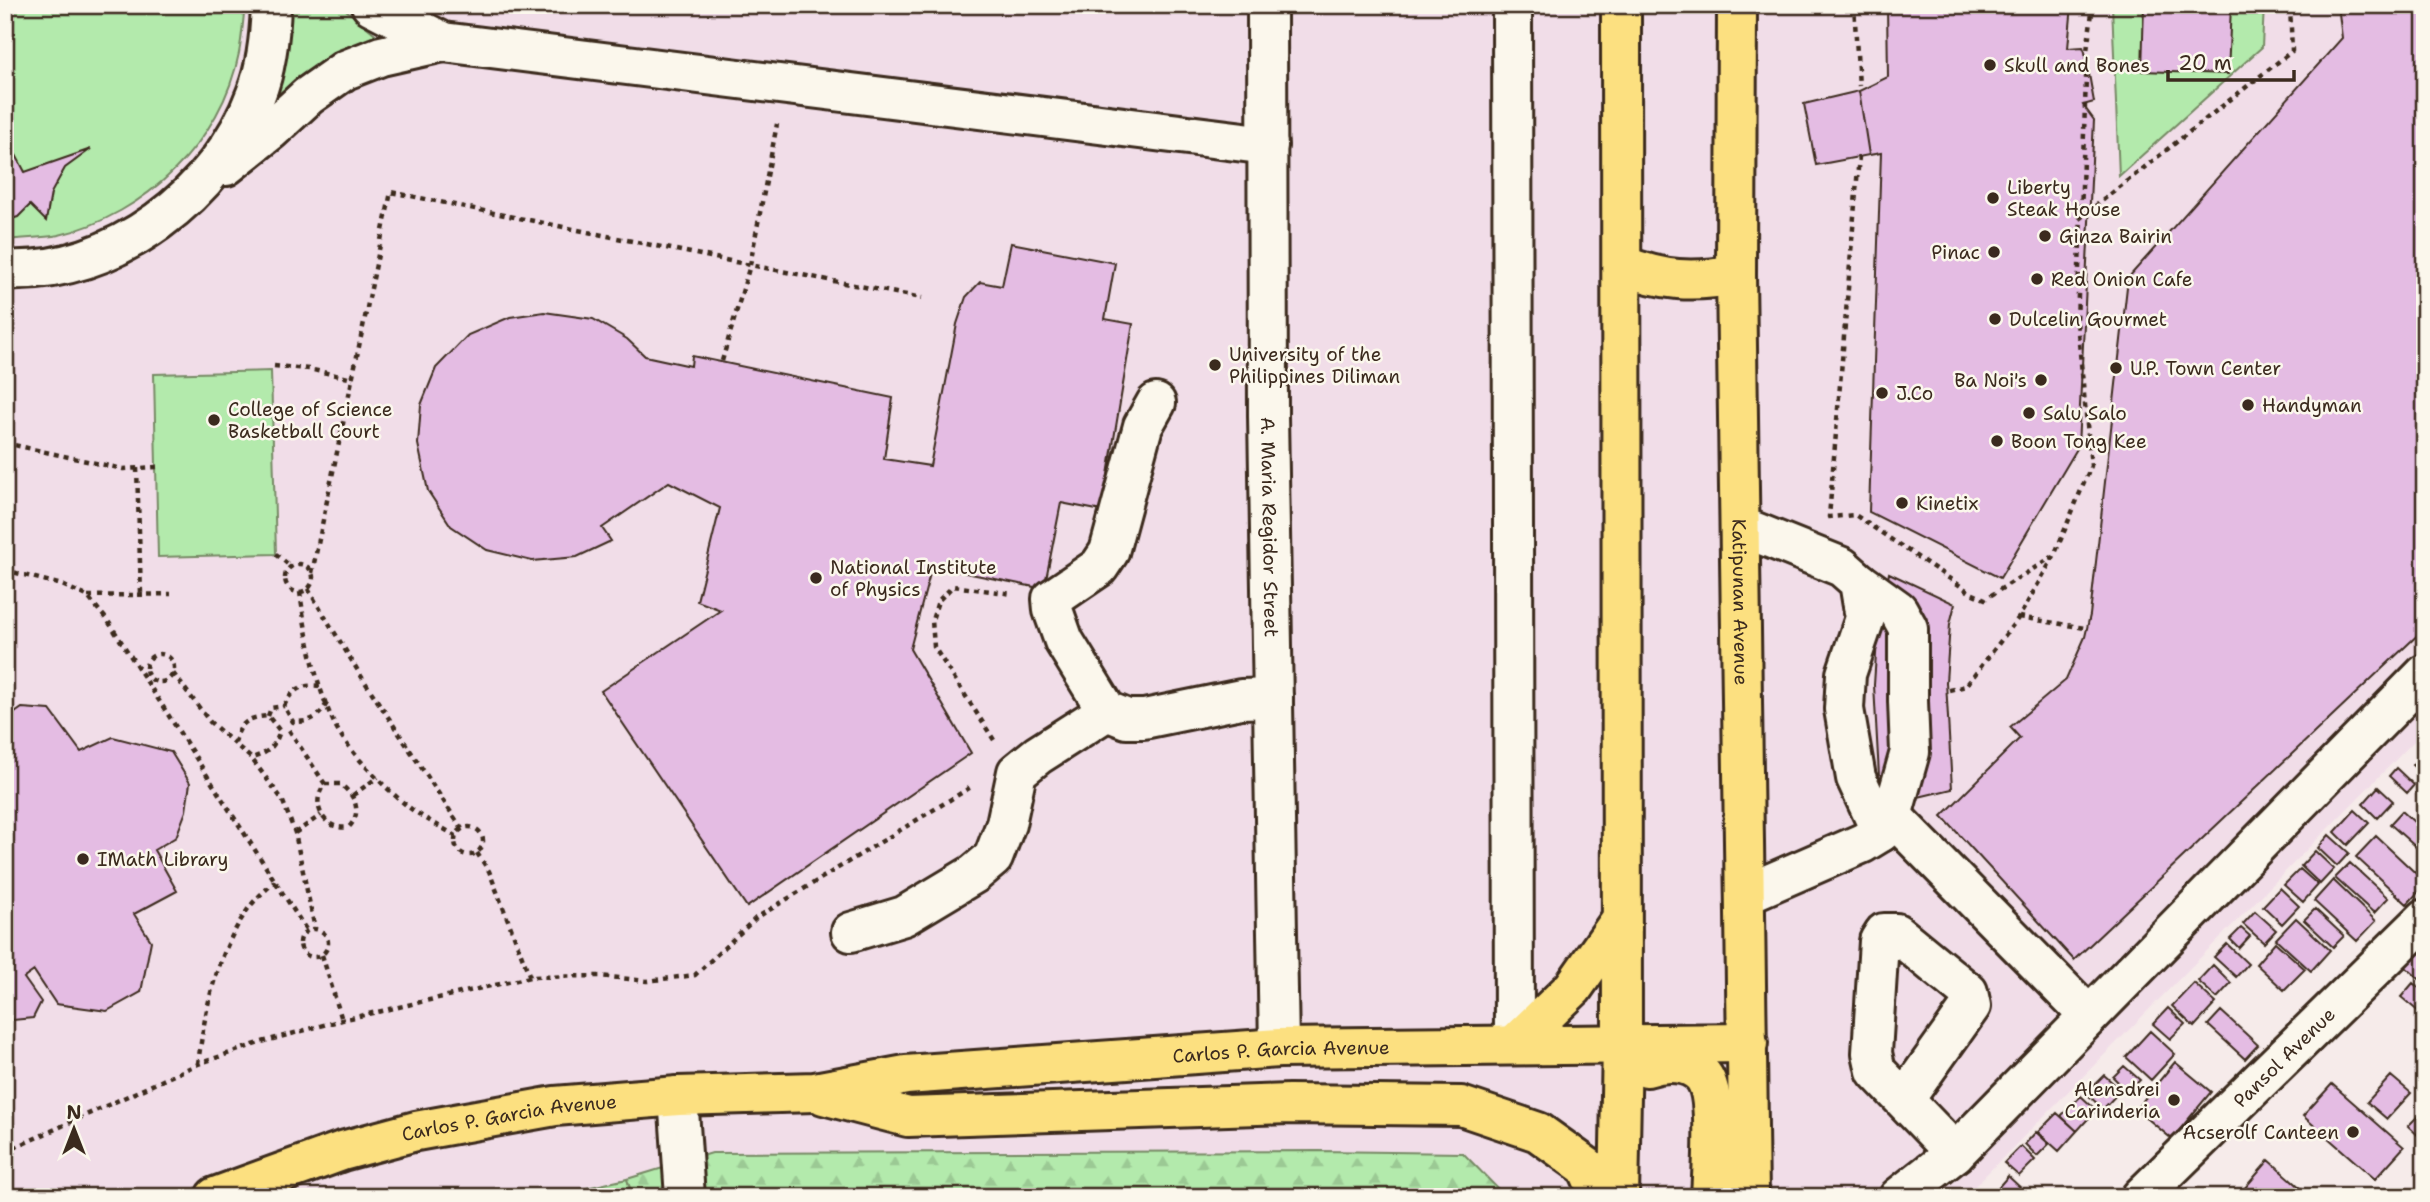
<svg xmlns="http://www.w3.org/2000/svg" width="2430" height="1202" viewBox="0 0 2430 1202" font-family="'Shantell Sans',sans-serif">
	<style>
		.built { fill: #f1dde8 }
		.green { fill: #b3eaac; stroke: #778a65; stroke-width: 2 }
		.forest { fill: url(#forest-firs); stroke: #778a65; stroke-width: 2 }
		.building { fill: #e4bce3; stroke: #3b2a1e; stroke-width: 2 }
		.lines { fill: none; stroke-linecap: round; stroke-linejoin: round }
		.minor-casing { stroke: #3b2a1e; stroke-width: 44 }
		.major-casing { stroke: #3b2a1e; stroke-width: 44 }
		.path { stroke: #3b2a1e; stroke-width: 4.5; stroke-dasharray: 5 5; stroke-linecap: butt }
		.minor { stroke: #fbf7ec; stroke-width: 38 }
		.major { stroke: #fce080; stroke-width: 38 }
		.poi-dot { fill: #3b2a1e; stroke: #fbf7ec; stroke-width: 2.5 }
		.labels { text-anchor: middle; stroke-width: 5; stroke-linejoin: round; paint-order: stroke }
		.poi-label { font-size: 19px; fill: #3b2a1e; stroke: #fbf7ec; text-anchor: start }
		.street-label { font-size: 19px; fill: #3b2a1e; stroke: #fbf7ec }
	</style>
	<defs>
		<pattern id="forest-firs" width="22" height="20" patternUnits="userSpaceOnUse" patternTransform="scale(1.75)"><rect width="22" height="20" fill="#b3eaac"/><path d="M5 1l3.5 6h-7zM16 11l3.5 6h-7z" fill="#9bc994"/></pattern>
	</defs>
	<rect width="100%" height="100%" fill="#f6ebea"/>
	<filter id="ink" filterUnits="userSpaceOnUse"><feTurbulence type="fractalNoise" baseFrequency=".0143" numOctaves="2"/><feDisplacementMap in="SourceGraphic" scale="14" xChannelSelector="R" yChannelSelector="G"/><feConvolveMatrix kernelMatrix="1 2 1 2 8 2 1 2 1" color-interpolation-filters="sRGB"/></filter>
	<g filter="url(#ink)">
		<!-- built -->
		<path class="built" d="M5,5h2420v725l-461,467h-1959z"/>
		<!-- green -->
		<path class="green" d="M5,5h240c-2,16 -3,33 -6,48 -17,88 -94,162 -180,182 -17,3 -36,3 -54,5z
			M286,5h54l45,37 -123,68z
			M2112,5h152l-2,42 -143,129z
			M271,371l5,183 -118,3 -4,-183z
			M627,1179l6,18h-87z"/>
		<!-- forest -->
		<path class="forest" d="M1318,1151l145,2 43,44h-873l-6,-18 85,-26z"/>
		<!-- building -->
		<path class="building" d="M1887,5h185l-4,43 15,-1 2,5 9,50 -11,3 11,15 -16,327 -78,131 -131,-66 12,-359 -12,2 -10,-64 29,-14z
			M2144,5h87l-3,69 -86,-3z
			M2338,5h87v623l-351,332 -132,-144 78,-78 -10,-11 56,-47 19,-43 5,-22 38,-337 214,-240z
			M1859,91l10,64 -53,10 -12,-61z
			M5,148l11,7 9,17 66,-23 -26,19 -14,25 -5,28 -16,-16 -12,12 -13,4z
			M1011,243l104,20 -10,56 28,5 -31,187 -41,-8 -17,86 -112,-23 -22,83 61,104 -224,154 -146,-216 120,-81 -24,-9 23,-93 -51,-26 -67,46 9,13 -34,16 -45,4 -45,-11 -36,-24 -23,-35 -10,-47 3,-39 15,-37 32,-33 42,-18 34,-5 49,7 34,20 18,17 46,10 1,-10 201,42 -9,61 46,7 27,-142 9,-27 14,-15 22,4z
			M1889,573l66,31 -5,20 -4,58 6,107 -67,16 -6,-29 -5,-91 3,-46z
			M22,708l28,2 31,42 32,-15 58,15 19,31 -4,28 -10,26 -22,13 23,41 -43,23 17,27 -10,51 -34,19 -51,-7 -22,-33 -10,7 17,24 -8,16 -20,2 -8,-13v-296l4,6z
			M2425,751v18l-4,4 -9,-8z
			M2396,768l18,17 -7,8 -18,-17z
			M2378,787l15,14 -16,17 -14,-14z
			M2355,810l14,13 -21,22 -13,-13z
			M2402,811l23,21v9l-7,8 -28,-25z
			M2329,835l20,18 -12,13 -19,-18z
			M2376,836l49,46v3l-18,19 -51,-47z
			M2315,851l19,18 -14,15 -19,-18z
			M2350,863l38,35 -14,15 -39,-35z
			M2300,869l18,16 -15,17 -19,-17z
			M2333,880l43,41 -19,20 -43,-40z
			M2280,888l19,18 -17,18 -19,-18z
			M2315,909l29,27 -11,11 -29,-27z
			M2255,911l21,19 -12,13 -21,-19z
			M2296,918l34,32 -19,21 -35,-32z
			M2241,928l9,8 -11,12 -9,-9z
			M2425,938v46l-25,-22z
			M2275,942l30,27 -21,21 -28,-26z
			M2227,944l21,20 -12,13 -22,-20z
			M2213,965l18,18 -14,15 -19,-17z
			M2194,983l22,20 -22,24 -22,-21z
			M2413,983l12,10v24l-24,-20z
			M2168,1008l17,16 -15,15 -17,-15z
			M2221,1011l37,34 -13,14 -37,-34z
			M2150,1031l25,23 -24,26 -25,-23z
			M2175,1062l36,30 -39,47 -36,-30z
			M2124,1066l16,14 -12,12 -15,-15z
			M2104,1075l17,15 -18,19 -17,-16z
			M2391,1076l20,17 -24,26 -20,-17z
			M2332,1084l72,63 -29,32 -72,-63z
			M2081,1096l15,14 -19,21 -16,-15z
			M2425,1109v33l-17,-16z
			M2057,1113l20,18 -18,20 -21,-19z
			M2036,1132l13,12 -12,12 -12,-12z
			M2021,1146l14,14 -16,16 -15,-13z
			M2269,1160l42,37h-74z
			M2008,1176l15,14 -6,7h-13l-8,-7z"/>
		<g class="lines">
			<!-- minor casing -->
			<g class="minor-casing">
				<g id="minor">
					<path d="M371,5l72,37 825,103"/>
					<path id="s1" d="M1267,5l1,411 11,632"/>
					<path d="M1512,5l2,1040"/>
					<path d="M226,166l44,-35 38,-35 37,-26 36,-14 62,-14"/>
					<path d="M5,270c108,6 215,-77 251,-176 11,-28 14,-59 15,-89"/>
					<path d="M1156,403l-13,23 -34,126 -10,15 -47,32 1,11 11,31 43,70 20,8h17l97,-20 32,-1"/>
					<path d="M1740,526l102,41 17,15 6,36 -19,56 -2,35 12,69 25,54"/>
					<path d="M1892,816l197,200"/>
					<path d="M1746,894l117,-51 18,-11 11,-16 18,-64 -2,-51v-73l-10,-18 -39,-28"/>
					<path d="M851,932l53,-16 70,-42 19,-16 13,-34 11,-52 21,-17 69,-44"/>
					<path d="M678,1096l7,101"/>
					<path d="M1904,1100l67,-94 -3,-14 -72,-59h-12l-5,8 -7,112 4,18 79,82"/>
					<path d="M1899,1197l56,-44 470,-479"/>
					<path id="s2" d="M2141,1197l284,-278"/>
				</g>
			</g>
			<!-- major casing -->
			<g class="major-casing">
				<g id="major">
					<path id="s3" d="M1737,5l-1,270 13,922"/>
					<path d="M1622,265c41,16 70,18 114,10"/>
					<path d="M1514,1045l59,-57 47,-67"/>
					<path d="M1647,1067c17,-6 43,-7 56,9 16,20 9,95 8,121"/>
					<path d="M824,1095l84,22 381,-13 172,2 77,26 49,35 13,30"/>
					<path id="s4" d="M215,1197l127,-46 74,-20 139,-25 123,-10 137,-4 91,-17 373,-27 469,-5"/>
					<path d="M1619,1197l3,-153 -1,-1039"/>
				</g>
			</g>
			<!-- path -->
			<path class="path" d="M1854,5l5,81
				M1859,156l-30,361 26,-2 116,78 14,6 67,-42
				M2079,219l213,-168 -2,-46
				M722,361l28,-96 27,-141
				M274,366l35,3 44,10
				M5,443l118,26 34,-2
				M137,468l4,126
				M276,554l15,13
				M285 578a14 14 0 1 1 28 0a14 14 0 1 1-28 0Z
				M5,570l57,15 25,11 21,25 199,310
				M312,573l79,-381 359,73 172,33
				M308,589l55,90 99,150
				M300,592c6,44 15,91 34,131 13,27 48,62 71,81 15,13 35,22 51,32
				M88,596l83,-2
				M2019,617l66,11
				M146 668a14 14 0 1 1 28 0a14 14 0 1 1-28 0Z
				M173,673l37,49 41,36 31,41 13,34 20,96
				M320,686c-18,-2 -28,3 -36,20l9,16c17,0 25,-3 34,-19
				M1949,690l17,-4 53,-69 35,-61 37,-90 -14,-144 10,-271 6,-46
				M268,716l3,-8 13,-2
				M289,730l36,54
				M994,740l-60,-93 -2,-27 6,-19 15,-15 60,8
				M235,743c4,-20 13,-26 33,-27l12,15c-5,16 -13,23 -29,27
				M325,784h15c15,11 23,28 9,43 -25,5 -40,-24 -24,-43z
				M353,795l25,-18
				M455 841a14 14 0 1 1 28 0a14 14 0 1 1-28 0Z
				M295,833l26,-18
				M477,853l12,18 41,106
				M300 943a14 14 0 1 1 28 0a14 14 0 1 1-28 0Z
				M322,955l20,65
				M198,1064c7,-55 18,-109 50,-155 7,-10 18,-19 27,-28
				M5,1152l193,-88 64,-22 80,-22 188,-43 70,-1 47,5 48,-6 61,-57 215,-131"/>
			<!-- minor -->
			<use href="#minor" class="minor"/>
			<!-- major -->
			<use href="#major" class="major"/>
		</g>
	</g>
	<!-- markers -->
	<g class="poi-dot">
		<circle cx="1990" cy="65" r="7"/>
		<circle cx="1993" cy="198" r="7"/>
		<circle cx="2045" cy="236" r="7"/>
		<circle cx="1994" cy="252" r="7"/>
		<circle cx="2037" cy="279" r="7"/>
		<circle cx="1995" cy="319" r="7"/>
		<circle cx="1215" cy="365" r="7"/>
		<circle cx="2116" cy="368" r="7"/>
		<circle cx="2041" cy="380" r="7"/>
		<circle cx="1882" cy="393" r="7"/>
		<circle cx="2248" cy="405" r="7"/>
		<circle cx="2029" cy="413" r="7"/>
		<circle cx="214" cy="420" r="7"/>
		<circle cx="1997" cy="441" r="7"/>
		<circle cx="1902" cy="503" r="7"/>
		<circle cx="816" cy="578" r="7"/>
		<circle cx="83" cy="859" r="7"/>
		<circle cx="2174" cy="1100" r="7"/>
		<circle cx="2353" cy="1132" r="7"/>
	</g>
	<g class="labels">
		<!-- poi labels -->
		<g class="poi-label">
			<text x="2004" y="72">Skull and Bones</text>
			<text x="2007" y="194">Liberty<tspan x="2007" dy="22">Steak House</tspan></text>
			<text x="2059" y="243">Ginza Bairin</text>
			<text x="1980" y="259" text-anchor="end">Pinac</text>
			<text x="2051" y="286">Red Onion Cafe</text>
			<text x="2009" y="326">Dulcelin Gourmet</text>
			<text x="1229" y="361">University of the<tspan x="1229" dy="22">Philippines Diliman</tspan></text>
			<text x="2130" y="375">U.P. Town Center</text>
			<text x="2027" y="387" text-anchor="end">Ba Noi's</text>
			<text x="1896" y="400">J.Co</text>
			<text x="2262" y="412">Handyman</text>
			<text x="228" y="416">College of Science<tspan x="228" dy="22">Basketball Court</tspan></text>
			<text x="2043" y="420">Salu Salo</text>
			<text x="2011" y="448">Boon Tong Kee</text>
			<text x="1916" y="510">Kinetix</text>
			<text x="830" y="574">National Institute<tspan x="830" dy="22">of Physics</tspan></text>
			<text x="97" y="866">IMath Library</text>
			<text x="2160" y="1096" text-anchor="end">Alensdrei<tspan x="2160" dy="22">Carinderia</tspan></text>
			<text x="2339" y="1139" text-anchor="end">Acserolf Canteen</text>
		</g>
		<!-- street labels -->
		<g class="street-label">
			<text dy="7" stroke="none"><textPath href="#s1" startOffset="522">A. Maria Regidor Street</textPath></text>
			<text dy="7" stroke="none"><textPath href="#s3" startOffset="597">Katipunan Avenue</textPath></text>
			<text dy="7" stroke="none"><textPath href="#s4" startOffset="1082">Carlos P. Garcia Avenue</textPath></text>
			<text dy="7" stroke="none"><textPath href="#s2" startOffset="200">Pansol Avenue</textPath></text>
			<text dy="7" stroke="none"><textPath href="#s4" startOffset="306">Carlos P. Garcia Avenue</textPath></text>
		</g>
	</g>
	<!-- margin -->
	<rect width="2430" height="1202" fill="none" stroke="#fbf7ec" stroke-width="28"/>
	<rect x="14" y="14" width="2402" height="1174" fill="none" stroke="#3b2a1e" stroke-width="2.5" filter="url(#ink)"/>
	<!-- north arrow -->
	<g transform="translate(74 1129)" stroke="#fbf7ec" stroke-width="5" paint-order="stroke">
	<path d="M0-5L12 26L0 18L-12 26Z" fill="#3b2a1e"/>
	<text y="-10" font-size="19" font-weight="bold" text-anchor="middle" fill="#3b2a1e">N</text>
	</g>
	<!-- scale -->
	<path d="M2168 70v10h126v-10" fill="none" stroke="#3b2a1e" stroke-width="3.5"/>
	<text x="2178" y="70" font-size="21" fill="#3b2a1e" stroke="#fbf7ec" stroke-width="5" paint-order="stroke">20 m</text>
</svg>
